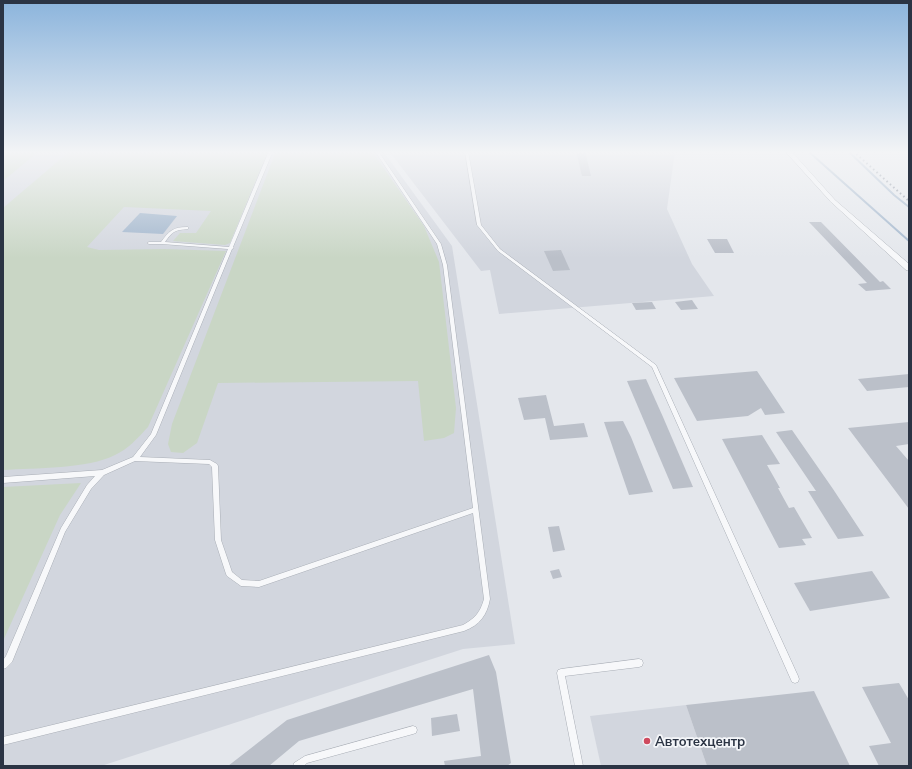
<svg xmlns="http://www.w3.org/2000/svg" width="912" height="769" font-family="Mulish,sans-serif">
  <rect width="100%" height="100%" fill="#e4e7ec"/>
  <g fill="#d2d6de">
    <polygon points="3,151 383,151 452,246 515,644 463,649 101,766 3,766"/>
    <polygon points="389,151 675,151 667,209 692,264 714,296 499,314 490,270 481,271"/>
    <polygon points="686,705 707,766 601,766 590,716"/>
  </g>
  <g fill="#c9d6c5">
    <polygon points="3,151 39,151 3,181"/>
    <path d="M70,151H268L230,243L225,245L173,241L180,233H196L211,211L124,207L87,247L99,250L164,249L226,251L148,427C138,438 128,449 115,455C88,469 35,468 3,470V208Z"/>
    <polygon points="276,151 372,151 424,226 439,262 456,408 454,433 444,438 424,441 418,381 218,383 197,443 183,453 171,452 168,444 172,424"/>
    <polygon points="81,483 60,515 3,641 3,487"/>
  </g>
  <polygon fill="#9fb4cb" points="140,213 177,216 163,234 122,232"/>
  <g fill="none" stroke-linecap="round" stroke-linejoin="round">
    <g stroke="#9fb4cb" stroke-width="2">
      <polyline points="808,151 909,241"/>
      <polyline points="848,151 894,195 909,207"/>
    </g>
  </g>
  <g fill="#bbc0c9">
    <polygon points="576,151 585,151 591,176 582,176"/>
    <polygon points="809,222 821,222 880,282 883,281 891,289 866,291 858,284 867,283"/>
    <polygon points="707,239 727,239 734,253 715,253"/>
    <polygon points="561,250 570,270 553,271 544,251"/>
    <polygon points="692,300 698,309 681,310 675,302"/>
    <polygon points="652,302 656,309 636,310 632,303"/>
    <polygon points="757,371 785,413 765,415 761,408 748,416 697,421 674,378"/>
    <polygon points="909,374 909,387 867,391 858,379"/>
    <polygon points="646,379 663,417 693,487 673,489 627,381"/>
    <polygon points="546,395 554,426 584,423 588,437 550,440 545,418 524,420 518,398"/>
    <polygon points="623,421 631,437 653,492 629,495 604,422"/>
    <polygon points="909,422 909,444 896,446 909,461 909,509 848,428"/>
    <polygon points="792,430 833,489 864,536 838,539 808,491 816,491 776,432"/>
    <polygon points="762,435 780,464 767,465 780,488 778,488 789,508 794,507 812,538 802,539 806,545 779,548 722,439"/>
    <polygon points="559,526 565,550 553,552 548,527"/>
    <polygon points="559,569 562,577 553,579 550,571"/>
    <polygon points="872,571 890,598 810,611 794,583"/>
    <polygon points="489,655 496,672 511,763 507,766 445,766 444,761 481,756 473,689 299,741 269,766 228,766 287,720"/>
    <polygon points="899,683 909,700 909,766 879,766 869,746 891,743 862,687"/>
    <polygon points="814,691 850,766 707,766 686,705"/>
    <polygon points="457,714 460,731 432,736 431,718"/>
  </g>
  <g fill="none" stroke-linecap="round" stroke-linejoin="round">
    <defs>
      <g id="service">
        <path d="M269,151H273L233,247L234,248L232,249L156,435L140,457L210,460L217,464L218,466L221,540L232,572L242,580L259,581L473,508L443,265L437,244L375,151H378L441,244L447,265L490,599C487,615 480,625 464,631L3,745V737L463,625C475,618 480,613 484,599L473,513L259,587L241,586L227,576L226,574L215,540L212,467L209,464L135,461L104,475L91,489L65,532L12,662L6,668L3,669V660L6,656L61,528L87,485L95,476L3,483V477L102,470L133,457L151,434L228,249L162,244H149L147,243L149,242H161C169,231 173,227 187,227H188V229C175,230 173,231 165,242L229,247Z"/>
        <polygon points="465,151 468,151 481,225 500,249 656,365 798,676 799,679 798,682 795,683 792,682 652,367 498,251 477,225"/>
        <polygon points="639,659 642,660 643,663 642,666 639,667 565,676 583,766 575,766 557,673 558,670 561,669"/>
        <polygon points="413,726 416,727 417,730 416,733 413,734 307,763 304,766 293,766 294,763 305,756"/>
      </g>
      <polygon id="minor" points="785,151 791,151 835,200 909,264 909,271 906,270 831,202"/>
    </defs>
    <use href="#service" stroke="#a9aeb6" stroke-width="1"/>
    <use href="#minor" stroke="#a9aeb6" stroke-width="1"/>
    <use href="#service" fill="#f7f8fa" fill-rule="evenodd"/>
    <use href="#minor" fill="#f7f8fa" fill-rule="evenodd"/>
    <polyline stroke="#7d8695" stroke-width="2" stroke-dasharray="1.5 3" stroke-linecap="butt" points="853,151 909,201"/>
  </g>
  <linearGradient id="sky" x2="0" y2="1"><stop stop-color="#8bb4dc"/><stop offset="0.59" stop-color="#f3f4f6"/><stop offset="1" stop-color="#f3f4f6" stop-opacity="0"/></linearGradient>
  <rect width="912" height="258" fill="url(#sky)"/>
  <circle fill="#cf4a5e" stroke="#f4f6f9" stroke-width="1.5" cx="647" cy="741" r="4"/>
  <g text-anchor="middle" stroke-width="3.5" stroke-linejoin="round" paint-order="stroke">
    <g font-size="13" font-weight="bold" fill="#2b3444" stroke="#f4f6f9" text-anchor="start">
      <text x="655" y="746">Автотехцентр</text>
    </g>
  </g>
  <rect width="912" height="769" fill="none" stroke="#2b3444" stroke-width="8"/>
</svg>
